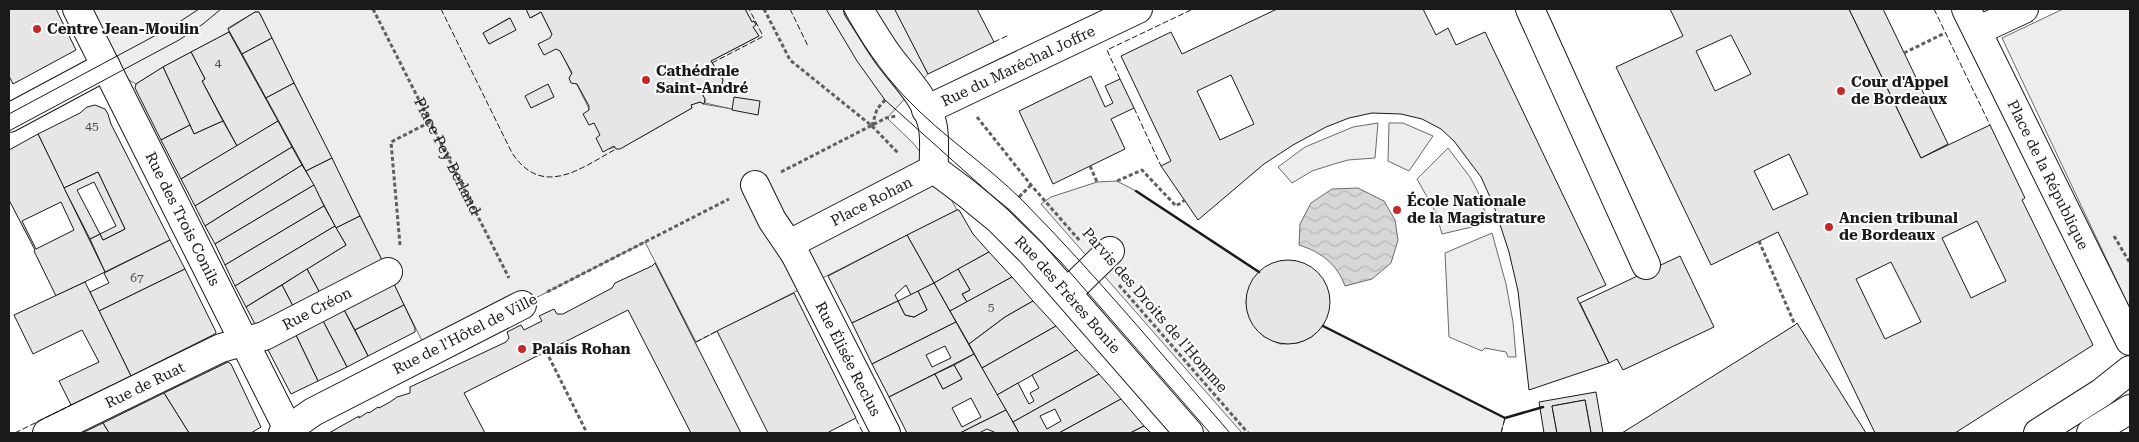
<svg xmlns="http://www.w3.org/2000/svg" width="2139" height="442" font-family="'Roboto Serif',serif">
  <defs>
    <pattern id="water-waves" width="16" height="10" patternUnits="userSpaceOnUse" patternTransform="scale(1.25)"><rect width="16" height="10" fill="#d7d7d7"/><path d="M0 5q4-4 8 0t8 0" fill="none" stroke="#b8b8b8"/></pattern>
  </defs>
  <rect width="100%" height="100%" fill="#fff"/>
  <g fill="#ededed" stroke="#6a6a6a" fill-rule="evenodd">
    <path d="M84,9H526L531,18L541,12L609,149L641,137L692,108L691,105L700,102L703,104L732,109L705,103V99L701,92L718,84H722L723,79L711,61L759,36L753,27L754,21L752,22L745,9H895L928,74L887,118L913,143L934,169L957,210L696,342L645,242L428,353L259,12H255L228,28L229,32L163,67L136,84L117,73ZM509,18L515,30L489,44L483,33Z"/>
    <polygon points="2063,9 2130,9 2130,309 2002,38"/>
    <polygon points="1378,123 1375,158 1348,160 1334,164 1312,171 1292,183 1278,167 1305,147 1353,127"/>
    <polygon points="1389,123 1403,123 1433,136 1409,171 1388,161"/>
    <polygon points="1448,148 1470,177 1478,192 1489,223 1442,234 1436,213 1417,179"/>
    <polygon points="1117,181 1136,191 1259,272 1249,288 1246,302 1251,321 1263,336 1280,344 1298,343 1312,337 1323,326 1505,418 1501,433 1242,433 1041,204 1051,197 1097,182"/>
    <polygon points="1492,233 1506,284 1513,322 1516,357 1508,357 1506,352 1485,348 1482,351 1449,337 1445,253"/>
  </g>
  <path fill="url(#water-waves)" stroke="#6a6a6a" d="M1358,188L1384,201L1395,220L1398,240L1391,263L1372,279L1345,286C1337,264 1321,252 1299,245L1300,224L1311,203L1332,189Z"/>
  <g fill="#e6e6e6" stroke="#1a1a1a" fill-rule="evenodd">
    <polygon points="9,9 56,9 76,50 13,84 9,76"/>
    <polygon points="526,9 745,9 752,22 754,21 756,25 753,27 759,36 711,61 723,80 722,84 719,85 718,84 701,92 705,99 704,104 700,102 691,105 692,108 620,149 616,149 614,146 603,152 596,138 600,135 594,123 589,125 583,114 589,110 589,106 577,84 571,83 569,78 572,73 560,51 556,49 544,55 538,44 550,38 552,34 541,12 530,18"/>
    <polygon points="897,9 977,9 994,42 928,74 895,10"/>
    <path d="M1277,9H1423L1436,35L1448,28L1456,45L1485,32L1606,285L1577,298L1609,363L1529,390L1518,291L1509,252L1494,206L1481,177L1454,141L1441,129L1422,119L1401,114L1372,113L1349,118L1326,127L1293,145L1264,164L1198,220L1161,166L1171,161L1121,56L1171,32L1182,54ZM1231,75L1254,124L1220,140L1197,91Z"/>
    <path d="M1670,9H1849L1921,158L1990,125L2025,198L2022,200L2093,345L1955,433H1875L1778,232L1711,265L1616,67L1683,36ZM1731,35L1751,74L1715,91L1696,51ZM1789,154L1808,194L1773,210L1754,171ZM1977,221L2006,281L1971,298L1942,238ZM1891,262L1921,322L1885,339L1856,279Z"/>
    <polygon points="1849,9 1883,9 1948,144 1921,158"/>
    <polygon points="255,12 259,12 272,38 242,54 228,29"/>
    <polygon points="510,18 516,30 489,44 483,33"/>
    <polygon points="229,32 278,121 237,146 202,81 205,79 191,52"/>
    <polygon points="272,38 294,83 266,98 242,54"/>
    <polygon points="191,52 205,79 202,81 223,121 194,134 163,67"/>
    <polygon points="163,67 190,125 161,140 135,88 136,84"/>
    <polygon points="1091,76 1105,107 1113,103 1105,86 1120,79 1134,108 1111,119 1125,149 1053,184 1019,111"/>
    <polygon points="294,83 332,158 306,171 266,98"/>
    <polygon points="548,84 554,97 531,108 525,96"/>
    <polygon points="734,97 760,101 758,115 732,110"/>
    <polygon points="95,105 105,109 108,114 111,124 170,240 105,272 90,239 100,234 103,240 125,229 98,172 64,188 38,134 80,113 87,107"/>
    <polygon points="223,121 237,146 181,179 161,140 190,125 194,134"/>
    <polygon points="278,121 292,147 195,206 181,179"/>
    <path d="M38,134L105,272L56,296L34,251L35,250L9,200V150ZM61,202L74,230L36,249L22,221Z"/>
    <polygon points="292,147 302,165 205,226 195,206"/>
    <polygon points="332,158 360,216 336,228 306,171"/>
    <polygon points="302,165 314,185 215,244 205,226"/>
    <path d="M98,172L125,229L103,240L100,234L90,239L64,188ZM94,182L116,226L100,234L77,190Z"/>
    <polygon points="314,185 324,206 225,265 215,244"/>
    <polygon points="324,206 335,226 235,286 225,265"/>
    <polygon points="957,210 959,210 973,234 989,252 934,283 907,235"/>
    <polygon points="360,216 383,262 322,297 307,269 346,245 336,228"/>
    <polygon points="335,226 346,245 246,307 235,286"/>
    <polygon points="907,235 934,283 911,295 906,285 895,295 898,301 852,323 828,276"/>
    <polygon points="170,240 185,269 99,311 90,292 109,283 104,273"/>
    <polygon points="989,252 1012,277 967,302 962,294 970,290 958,269"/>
    <polygon points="1680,256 1714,327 1623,370 1617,359 1609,363 1580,303"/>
    <circle cx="1288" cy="302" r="42"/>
    <polygon points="655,263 741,433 691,433 628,310 464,393 485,433 329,433 359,416 359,418 368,412 369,413 378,407 379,408 390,402 397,397 410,393 410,387 506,342 509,338 507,332 521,325 524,330 542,321 539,316 554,309 557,314 563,314 612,288 615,283 652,266"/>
    <polygon points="185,269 216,332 215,334 131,376 99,311"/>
    <polygon points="307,269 322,297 295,310 282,285"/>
    <polygon points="958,269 970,290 962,294 967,302 950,311 934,283"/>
    <polygon points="1012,277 1033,301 1005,317 969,344 950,311"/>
    <polygon points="85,282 131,376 71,405 59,381 99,362 82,330 33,354 14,315"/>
    <polygon points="393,282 404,305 355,330 342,306"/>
    <polygon points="934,283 956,322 872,364 852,323 898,301 905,315 914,317 927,310 918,291"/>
    <polygon points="282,285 295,310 257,328 246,307"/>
    <polygon points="918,291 927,310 914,317 905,315 898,301"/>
    <polygon points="794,293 856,418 827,433 768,433 717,331"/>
    <polygon points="1033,301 1056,326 982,368 969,344 1005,317"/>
    <polygon points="404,305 415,328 415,332 368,356 355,330"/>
    <polygon points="342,306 368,356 347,367 321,317"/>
    <polygon points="321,317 347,367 318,381 294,331"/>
    <path d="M956,322L974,354L889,397L872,364ZM945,346L951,358L932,367L926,355Z"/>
    <polygon points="1797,323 1866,433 1622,433 1795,325"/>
    <polygon points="1056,326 1077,350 997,395 982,368"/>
    <polygon points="294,331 318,381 291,394 266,346"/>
    <polygon points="1077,350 1099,374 1013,422 997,395 1018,383 1029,404 1034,401 1030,393 1039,388 1032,375"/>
    <path d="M974,354L1006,410L960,433H907L889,397L935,374L943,389L962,379L954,365ZM971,398L981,417L962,427L952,408Z"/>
    <polygon points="228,362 231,364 261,427 251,433 189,433 164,393"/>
    <polygon points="954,365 962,379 943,389 935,374"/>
    <path d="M1099,374L1121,399L1059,433H1019L1013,422ZM1055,409L1061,421L1047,429L1040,416Z"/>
    <polygon points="1596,392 1603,433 1591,433 1585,400 1552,406 1557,433 1544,433 1539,402"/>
    <polygon points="164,393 189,433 109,433 103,423"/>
    <polygon points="1121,399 1144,426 1130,433 1059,433"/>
    <polygon points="1585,400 1591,433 1557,433 1552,406"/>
    <polygon points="1006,410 1019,433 996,433 987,429 979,433 960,433"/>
    <polygon points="103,423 109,433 82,433"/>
    <polygon points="1144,426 1151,433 1130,433"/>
  </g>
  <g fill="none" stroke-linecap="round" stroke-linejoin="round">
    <defs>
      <g id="minor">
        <path id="s2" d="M77,9L290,433"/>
        <path d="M858,9C869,25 878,42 890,58C905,78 925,97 932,123C936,137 933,154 934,169"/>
        <polyline points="1530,9 1646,265"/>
        <path id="s3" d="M1966,9L2130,341"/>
        <polyline points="1977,31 2024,9"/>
        <path id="s4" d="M926,110L1138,9"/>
        <polyline points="9,118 106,66"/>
        <path id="s5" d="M934,169L966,193L999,220L1031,252L1189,433"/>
        <polyline points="755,185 772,220 795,254"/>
        <polyline points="1068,292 1110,251"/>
        <path id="s6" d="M47,433L221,348L264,336L388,272"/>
        <polyline points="283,433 313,412 522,305"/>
        <path id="s7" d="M886,433L795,254L794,247L799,239L934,169"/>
      </g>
      <g id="major">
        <polyline points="2038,433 2101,393 2130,370"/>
        <polyline points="2091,433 2130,409"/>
      </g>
    </defs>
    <use href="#minor" stroke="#1a1a1a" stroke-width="30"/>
    <use href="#major" stroke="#1a1a1a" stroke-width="30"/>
    <g stroke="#5f5f5f" stroke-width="3" stroke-dasharray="4 2.5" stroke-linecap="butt">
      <path id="s1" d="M373,9L509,278"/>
      <polyline points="764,9 790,60 872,126 899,154"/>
      <polyline points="1904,53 1945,33"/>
      <polyline points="977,117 1031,185 1080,241"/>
      <polyline points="872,126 877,109 885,100"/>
      <polyline points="1090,166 1097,182"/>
      <polyline points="781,172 886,118 896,116"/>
      <polyline points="1117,181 1142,170 1176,206 1185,200"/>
      <polyline points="1019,197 1031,185"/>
      <polyline points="2114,236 2130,263"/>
      <polyline points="1759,241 1795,325"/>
      <polyline points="400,245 391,142 430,122"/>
      <polyline points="1119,285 1248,433"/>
      <polyline points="547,292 729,199"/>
      <polyline points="546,351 587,433"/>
    </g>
    <use href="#minor" stroke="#fff" stroke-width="28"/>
    <use href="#major" stroke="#fff" stroke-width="28"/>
    <g stroke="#1a1a1a" stroke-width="1">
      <polyline points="826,9 857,61 885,100 1008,210 1061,262 1210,433"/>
      <path d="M843,9C860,41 881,72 906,98C942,136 986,164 1023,201C1096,275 1162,355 1230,433"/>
      <polyline points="9,114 173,26 199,9"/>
      <polyline points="9,131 179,40 203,24 221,9"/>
    </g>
    <g stroke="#1a1a1a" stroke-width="1" stroke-dasharray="6 2.5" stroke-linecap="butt">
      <path d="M441,9L512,153C543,199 581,168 616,149"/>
      <polyline points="790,9 808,46"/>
      <polyline points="1934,9 1990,125"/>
      <polyline points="994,42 1009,35"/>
      <polyline points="712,63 762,37 762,34 749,9"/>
      <polyline points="1120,79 1107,50 1193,9"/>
      <polyline points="1134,108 1161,166"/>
      <polyline points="696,342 717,331"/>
      <polyline points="856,419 863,433"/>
      <polyline points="15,433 71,405"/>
      <polyline points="1501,433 1505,418"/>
    </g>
    <g stroke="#1a1a1a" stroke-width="2.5">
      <polyline points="1136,191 1259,272"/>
      <polyline points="1323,326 1505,418 1543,407"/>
    </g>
  </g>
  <g fill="#c62828" stroke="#fff" stroke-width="2">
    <circle cx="37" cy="29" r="5"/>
    <circle cx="646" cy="80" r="5"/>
    <circle cx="1841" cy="91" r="5"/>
    <circle cx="1397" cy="210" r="5"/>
    <circle cx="1829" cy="227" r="5"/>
    <circle cx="522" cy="349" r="5"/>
  </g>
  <g text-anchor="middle" stroke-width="4" stroke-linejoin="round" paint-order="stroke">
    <g font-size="12" fill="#4d4d4d">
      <text x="218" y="67">4</text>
      <text x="92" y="130">45</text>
      <text x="137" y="282">67</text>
      <text x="991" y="311">5</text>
    </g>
    <g font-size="15" font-weight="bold" fill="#1a1a1a" stroke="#fff" text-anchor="start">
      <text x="47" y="34">Centre Jean-Moulin</text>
      <text x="656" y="76">Cathédrale<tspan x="656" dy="17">Saint-André</tspan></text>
      <text x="1851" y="87">Cour d'Appel<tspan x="1851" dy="17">de Bordeaux</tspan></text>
      <text x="1407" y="206">École Nationale<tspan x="1407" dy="17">de la Magistrature</tspan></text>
      <text x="1839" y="223">Ancien tribunal<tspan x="1839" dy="17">de Bordeaux</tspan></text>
      <text x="532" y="354">Palais Rohan</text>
    </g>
    <g font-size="15" fill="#1a1a1a" stroke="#fff">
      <text dy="5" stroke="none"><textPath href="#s4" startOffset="102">Rue du Maréchal Joffre</textPath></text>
      <text dy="5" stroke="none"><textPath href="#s1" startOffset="165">Place Pey Berland</textPath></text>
      <text dy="5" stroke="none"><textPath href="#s3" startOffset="185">Place de la République</textPath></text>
      <text dy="5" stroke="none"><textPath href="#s7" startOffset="299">Place Rohan</textPath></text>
      <text dy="5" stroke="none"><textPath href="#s2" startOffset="235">Rue des Trois Conils</textPath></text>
      <text dy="5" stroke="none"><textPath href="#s5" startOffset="184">Rue des Frères Bonie</textPath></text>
      <text dy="5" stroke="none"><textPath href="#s6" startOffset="298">Rue Créon</textPath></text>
      <text transform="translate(1155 310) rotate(49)" y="5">Parvis des Droits de l'Homme</text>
      <text transform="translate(465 334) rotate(-27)" y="5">Rue de l'Hôtel de Ville</text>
      <text transform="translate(848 359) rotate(63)" y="5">Rue Élisée Reclus</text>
      <text dy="5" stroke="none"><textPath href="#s6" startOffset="109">Rue de Ruat</textPath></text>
    </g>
  </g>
  <rect width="2139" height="442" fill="none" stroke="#1a1a1a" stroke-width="20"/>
</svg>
